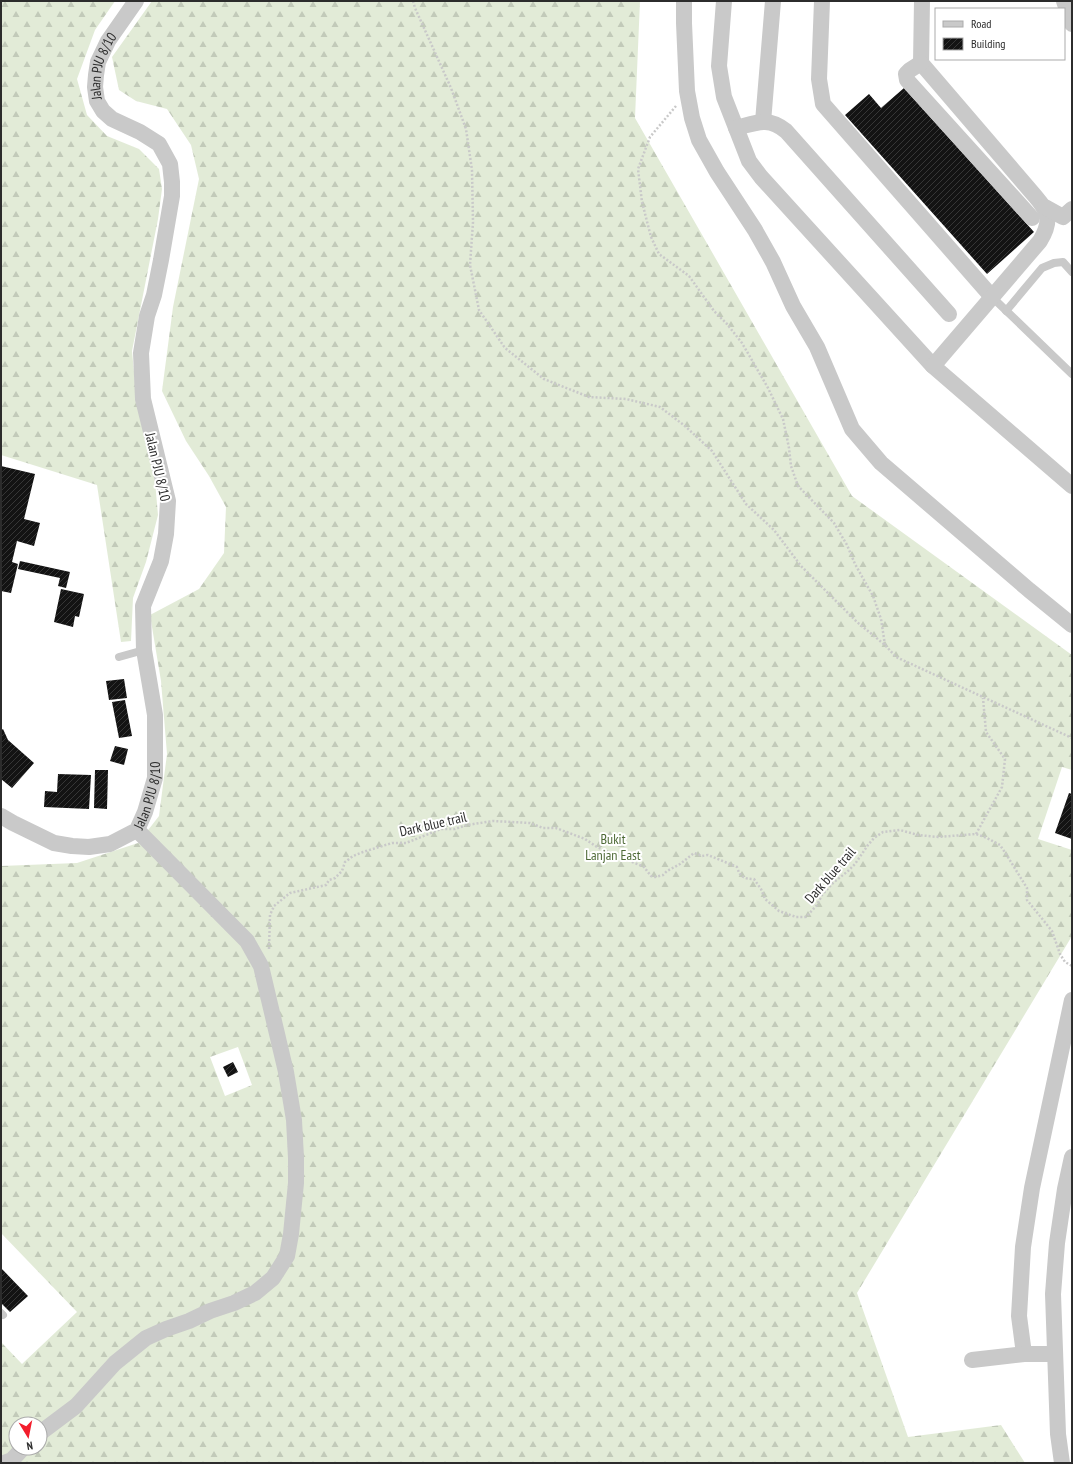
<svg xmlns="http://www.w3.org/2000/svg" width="1073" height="1464" font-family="'PT Sans Narrow',sans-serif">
  <defs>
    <pattern id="forest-firs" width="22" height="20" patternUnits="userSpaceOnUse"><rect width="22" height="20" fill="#e2ebd7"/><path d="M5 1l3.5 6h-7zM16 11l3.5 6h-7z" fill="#c2cab9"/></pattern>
    <pattern id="building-hatch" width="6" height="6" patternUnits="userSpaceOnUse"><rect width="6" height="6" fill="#131313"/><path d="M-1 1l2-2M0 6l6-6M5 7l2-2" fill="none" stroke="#363636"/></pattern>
  </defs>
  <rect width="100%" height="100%" fill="#fff"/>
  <g fill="url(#forest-firs)" fill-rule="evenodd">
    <polygon points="1,1 115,1 95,30 77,79 87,115 107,136 139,149 159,169 162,189 158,219 132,351 137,403 155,481 158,515 146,562 133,598 131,641 121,642 97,485 1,455"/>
    <path d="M152,1H640L635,118L852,496L1072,655V770L1062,767L1038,839L1072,850V936L857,1293L908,1437L1001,1425L1025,1463H1V1342L22,1364L77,1312L1,1233V866L77,863L138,843L159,816L167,754L161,681L150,615L199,589L224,553L226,507L209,476L186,441L162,391L173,307L199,179L191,145L167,109L136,101L119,90L112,57ZM238,1047L252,1085L225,1096L210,1057ZM16,1424H40V1448H16Z"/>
  </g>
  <g fill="url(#building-hatch)">
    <polygon points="904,88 1034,232 987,274 845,115 869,94 881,108"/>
    <polygon points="1,466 35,474 24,519 40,523 34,546 17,541 12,562 18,564 11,593 1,591"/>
    <polygon points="20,561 70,572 66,588 58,586 60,578 18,569"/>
    <polygon points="61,589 84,594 79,617 75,616 73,627 54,622"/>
    <polygon points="124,679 127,698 109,700 106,681"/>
    <polygon points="125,700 132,736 119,738 112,702"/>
    <polygon points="3,729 8,740 34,763 12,788 1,779 1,730"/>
    <polygon points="115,746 128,749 124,765 110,761"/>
    <polygon points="95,770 108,770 107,809 94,808"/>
    <polygon points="58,774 91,775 89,809 44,807 45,791 57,792"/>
    <polygon points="1069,793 1072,794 1072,839 1055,833"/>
    <polygon points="233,1062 238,1072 228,1077 223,1067"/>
    <polygon points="1,1268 28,1296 10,1312 1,1303"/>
  </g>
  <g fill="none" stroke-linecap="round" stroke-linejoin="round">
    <g stroke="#c9c9c9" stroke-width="2.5" stroke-dasharray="2 2" stroke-linecap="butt">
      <polyline points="413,1 415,8 451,88 466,129 472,170 473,222 470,265 479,310 505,348 544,379 589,397 626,399 660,407 685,426 712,451 746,504 774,530 801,566 857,622 885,645 896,657 1072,738"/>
      <polyline points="676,106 650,137 638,169 642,202 651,237 659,254 689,276 714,311 727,324 742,343 768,388 783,419 789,448 791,466 798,486 834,523 847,545 855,564 873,596 881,619 885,645"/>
      <polyline points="976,834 1002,787 1005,759 986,732 983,698"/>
      <path d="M269,949L270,915L274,906L290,893L326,885L329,880L335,878L342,871L345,862L353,856L363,852L392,843H406L441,829H455L467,825L493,821L530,823L543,828H556L585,839L597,847L644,867L651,876L655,877L663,875L667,871L680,864L694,853L702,856L708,855L737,867C740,877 744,879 754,879L761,889L765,899L779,911L796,917H806L817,905L822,895L833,883L848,871L855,864L868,845L874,838L883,832L900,830L918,835L938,837L976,834L987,838L1000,845L1006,854L1027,888V900L1052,931L1060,954L1065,962L1072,966"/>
    </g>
    <g stroke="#c9c9c9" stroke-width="8">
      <polyline points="992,297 1072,374"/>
      <polyline points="1006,311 1042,268 1054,263 1063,262 1072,272"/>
      <polyline points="119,657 144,650"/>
      <polyline points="1,1313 3,1315"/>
    </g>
    <g stroke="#c9c9c9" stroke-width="16">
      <polyline points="684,1 684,23 687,91 692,118 699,140 717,172 755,230 773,262 793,306 817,347 852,429 881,463 1029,590 1072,625"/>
      <polyline points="724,1 719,66 724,97 749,161 761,177 933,366 1072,486"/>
      <polyline points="822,1 819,79 823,104 992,297"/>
      <path d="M922,1L921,63L1035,196C1049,212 1052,221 1040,241L933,366"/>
      <polyline points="1064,1 1072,24"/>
      <polyline points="921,63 910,70 906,74 907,80 1032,218"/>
      <polyline points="763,122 773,1"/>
      <path d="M736,128C756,123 768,116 786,131L949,314"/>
      <polyline points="1045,207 1063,217 1072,209"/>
      <path id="s1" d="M1,816L13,823L54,843L72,846L89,847L110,844L137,830L145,812L155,778V715L144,650L143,606L161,561L166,534L168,501L143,399L141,353L147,316L154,295L161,260L172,196V182L170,164L159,144L140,132L112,119L103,111L97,101L95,87L96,75L98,62L108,41L136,1"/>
      <polyline points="1024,1354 1019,1316 1023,1247 1032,1188 1072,1000"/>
      <polyline points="972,1360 1024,1354 1055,1354"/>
      <polyline points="40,1433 76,1406 115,1363 146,1338 166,1329 189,1321 210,1311 234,1303 255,1293 273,1278 287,1256 291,1234 296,1183 296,1158 294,1120 286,1072 261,966 247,941 137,830"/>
      <polyline points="4,1463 12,1460 23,1448"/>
      <polyline points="1062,1463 1058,1434 1053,1294 1057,1243 1065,1189 1072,1157"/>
    </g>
  </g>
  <g text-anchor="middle" stroke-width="4" stroke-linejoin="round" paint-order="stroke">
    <g font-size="14" fill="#2c2c2c" stroke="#fff">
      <text dy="5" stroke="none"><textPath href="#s1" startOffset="963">Jalan PJU 8/10</textPath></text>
      <text transform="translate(158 467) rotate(77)" y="5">Jalan PJU 8/10</text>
      <text dy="5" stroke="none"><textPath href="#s1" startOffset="183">Jalan PJU 8/10</textPath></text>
      <text transform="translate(433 824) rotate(-13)" y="5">Dark blue trail</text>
      <text transform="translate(830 875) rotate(-49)" y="5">Dark blue trail</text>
    </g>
    <g font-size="14" fill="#4e6a36" stroke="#fff">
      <text x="613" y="844">Bukit<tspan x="613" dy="16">Lanjan East</tspan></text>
    </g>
  </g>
  <rect width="1073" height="1464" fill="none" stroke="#2c2c2c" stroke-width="4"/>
  <rect x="935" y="8" width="130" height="52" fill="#ffffff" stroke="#ababab"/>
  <rect x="943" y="21" width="20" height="6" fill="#c9c9c9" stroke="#ababab"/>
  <text x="971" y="28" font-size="12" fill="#2c2c2c">Road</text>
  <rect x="943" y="38" width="20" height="12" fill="url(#building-hatch)" stroke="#ababab"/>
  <text x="971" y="48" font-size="12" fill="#2c2c2c">Building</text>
  <g transform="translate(28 1436) rotate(170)"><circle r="19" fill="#ffffff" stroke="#ababab"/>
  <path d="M0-3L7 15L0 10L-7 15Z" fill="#f31d2c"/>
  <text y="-6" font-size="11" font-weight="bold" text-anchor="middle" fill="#2c2c2c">N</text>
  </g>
</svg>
